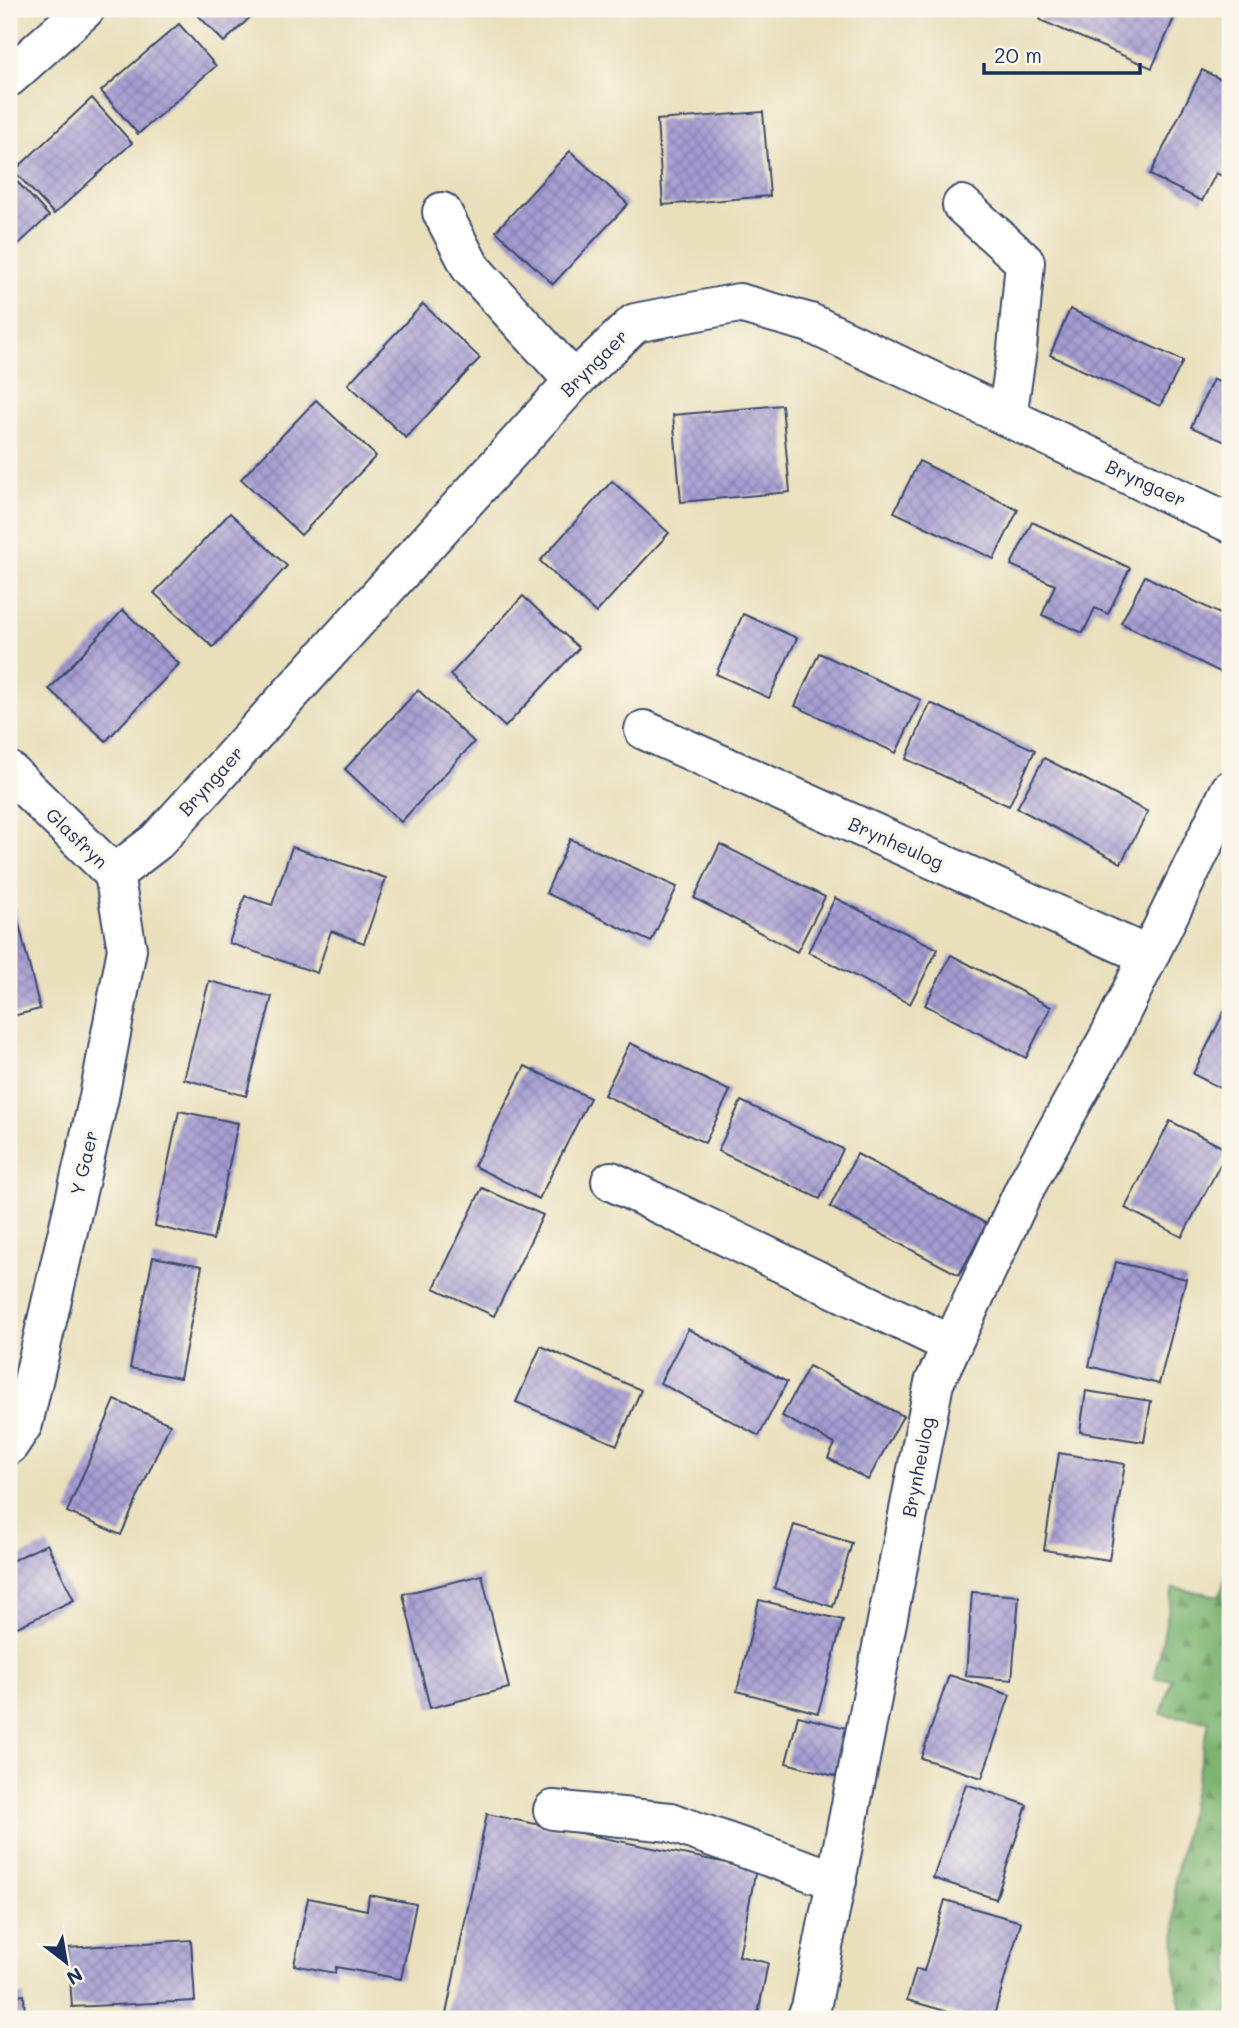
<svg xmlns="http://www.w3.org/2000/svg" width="1239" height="2028" font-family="Mali,sans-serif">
  <defs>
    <pattern id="forest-firs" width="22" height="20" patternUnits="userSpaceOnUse" patternTransform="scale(1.75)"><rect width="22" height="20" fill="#7db471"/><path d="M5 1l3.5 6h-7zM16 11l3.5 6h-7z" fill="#669360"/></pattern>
    <pattern id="building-cross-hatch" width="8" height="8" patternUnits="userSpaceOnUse" patternTransform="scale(1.75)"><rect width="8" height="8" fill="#a59cd2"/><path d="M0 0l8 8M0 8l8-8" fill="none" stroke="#8680ae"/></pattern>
  </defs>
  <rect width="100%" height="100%" fill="#fbf7ec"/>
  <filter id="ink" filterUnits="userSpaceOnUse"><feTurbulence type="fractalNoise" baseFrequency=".0143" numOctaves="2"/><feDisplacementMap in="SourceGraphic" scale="14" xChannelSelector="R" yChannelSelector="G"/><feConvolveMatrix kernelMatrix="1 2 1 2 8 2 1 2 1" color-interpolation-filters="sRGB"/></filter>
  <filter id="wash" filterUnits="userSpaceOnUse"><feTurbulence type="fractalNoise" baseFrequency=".00686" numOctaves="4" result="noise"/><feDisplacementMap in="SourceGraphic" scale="28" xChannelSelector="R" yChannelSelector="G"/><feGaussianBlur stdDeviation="1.57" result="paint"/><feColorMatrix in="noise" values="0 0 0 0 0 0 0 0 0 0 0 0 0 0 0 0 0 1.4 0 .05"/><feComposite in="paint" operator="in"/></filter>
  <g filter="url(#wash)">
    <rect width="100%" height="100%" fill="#e9dfbb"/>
    <polygon fill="url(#forest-firs)" stroke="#4c7268" stroke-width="2" points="1230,1561 1230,2019 1184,2019 1176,1981 1175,1878 1209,1721 1161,1714 1172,1679 1155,1678 1173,1588 1220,1596"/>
    <g id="blocks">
      <g fill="url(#building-cross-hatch)">
        <polygon points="192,9 259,9 224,42"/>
        <polygon points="1045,9 1178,9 1152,68 1040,20"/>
        <polygon points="179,24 216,66 138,134 101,91"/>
        <polygon points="1202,70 1230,84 1225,95 1230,97 1230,180 1216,173 1202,201 1150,175"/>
        <polygon points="92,98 132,143 54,214 14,171"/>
        <polygon points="763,112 770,196 663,205 657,120"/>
        <polygon points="570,151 628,204 553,284 496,231"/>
        <polygon points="11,175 49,216 9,253 9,176"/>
        <polygon points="423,304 480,358 406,438 348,384"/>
        <polygon points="1070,309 1183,361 1160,406 1050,355"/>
        <polygon points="1213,379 1230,387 1230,444 1191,427"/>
        <polygon points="316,400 376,456 301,535 241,479"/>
        <polygon points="782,405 790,492 681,502 673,415"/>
        <polygon points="919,461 1018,510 994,559 894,512"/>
        <polygon points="612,481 669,533 596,613 540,561"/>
        <polygon points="230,513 287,566 213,647 154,593"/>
        <polygon points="1032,522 1130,568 1108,614 1095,608 1083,633 1042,615 1055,585 1011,565"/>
        <polygon points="1145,576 1230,619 1230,651 1220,672 1121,623"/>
        <polygon points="523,596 579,648 505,727 450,675"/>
        <polygon points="123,610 179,664 106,741 49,689"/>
        <polygon points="743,614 797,638 769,698 716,674"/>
        <polygon points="819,653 921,700 896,753 795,706"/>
        <polygon points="418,690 474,742 401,822 345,769"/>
        <polygon points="930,703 1035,750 1009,806 906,759"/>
        <polygon points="1044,758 1148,812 1121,863 1017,808"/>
        <polygon points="570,839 677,887 651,942 546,893"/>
        <polygon points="720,844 825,897 797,952 694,898"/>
        <polygon points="292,847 386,878 364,943 331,931 317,973 229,943 245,896 272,905"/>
        <polygon points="835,898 938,949 910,1004 808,952"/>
        <polygon points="15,908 40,1009 9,1017 9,910"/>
        <polygon points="951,955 1051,1007 1026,1058 925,1005"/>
        <polygon points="209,981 272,997 246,1096 184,1079"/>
        <polygon points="1230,1000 1230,1093 1193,1074"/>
        <polygon points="630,1043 730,1091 705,1143 604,1095"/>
        <polygon points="525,1066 590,1098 539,1199 474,1166"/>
        <polygon points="741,1101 843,1149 820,1199 718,1151"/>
        <polygon points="179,1111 238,1123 213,1240 155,1226"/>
        <polygon points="1170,1121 1228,1150 1182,1237 1125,1208"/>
        <polygon points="9,1124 15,1126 10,1147 9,1147"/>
        <polygon points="857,1154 987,1224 959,1275 830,1207"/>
        <polygon points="482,1188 543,1215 494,1316 434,1288"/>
        <polygon points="153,1257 202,1266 180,1378 130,1368"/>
        <polygon points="1116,1262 1186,1279 1159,1384 1089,1366"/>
        <polygon points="688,1329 787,1382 759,1436 660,1383"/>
        <polygon points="541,1346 641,1390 617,1445 516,1402"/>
        <polygon points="809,1366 903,1416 868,1480 828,1458 835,1444 782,1416"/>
        <polygon points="1086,1391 1151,1401 1144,1442 1080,1432"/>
        <polygon points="115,1400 170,1424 121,1535 67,1512"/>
        <polygon points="1059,1453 1125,1464 1109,1560 1044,1550"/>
        <polygon points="794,1525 852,1543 833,1607 774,1588"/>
        <polygon points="47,1544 74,1600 9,1631 9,1562"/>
        <polygon points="482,1575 509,1688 430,1708 403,1594"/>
        <polygon points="972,1592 1019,1596 1012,1680 966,1676"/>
        <polygon points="759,1600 843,1620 818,1713 737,1691"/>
        <polygon points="949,1675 1010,1695 982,1778 921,1758"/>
        <polygon points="798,1716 854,1730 842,1778 786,1763"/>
        <polygon points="966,1784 1027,1805 996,1899 933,1878"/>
        <polygon points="487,1814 756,1869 739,1956 768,1963 757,2019 445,2019"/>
        <polygon points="369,1895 416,1904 401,1979 336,1967 335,1973 294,1965 308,1898 367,1910"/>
        <polygon points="945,1900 1021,1922 993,2019 973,2019 907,2000 916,1969 924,1971"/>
        <polygon points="191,1940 195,2001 72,2007 68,1948"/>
        <polygon points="24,1995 25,2019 9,2019 9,1996"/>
      </g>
    </g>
  </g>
  <g filter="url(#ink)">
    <use href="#blocks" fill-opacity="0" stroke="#3a496c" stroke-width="2"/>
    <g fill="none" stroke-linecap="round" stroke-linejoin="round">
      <defs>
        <g id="minor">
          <polyline points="9,77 85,9"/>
          <polyline points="962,205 1025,262 1017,349 1007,417"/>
          <polyline points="442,212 471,268 574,381"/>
          <polyline points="644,730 1149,956"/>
          <polyline points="9,771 114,874"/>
          <polyline points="114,874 157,841 574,381 635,323 739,303 810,323 1230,523"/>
          <polyline points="611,1181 952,1345"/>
          <polyline points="9,1445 23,1424 99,1097 127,949 114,874"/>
          <polyline points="553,1810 670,1822 837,1881"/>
          <polyline points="806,2019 811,2008 934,1383 1026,1186 1110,1035 1230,790"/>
        </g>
      </defs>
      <use href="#minor" stroke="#3a496c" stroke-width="42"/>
      <use href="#minor" stroke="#fff" stroke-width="38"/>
    </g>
  </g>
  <g text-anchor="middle" stroke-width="7" stroke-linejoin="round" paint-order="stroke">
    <g font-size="19" fill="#1b2f5e" stroke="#fbf7ec">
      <text transform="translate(594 363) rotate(-45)" y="7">Bryngaer</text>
      <text transform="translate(1146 483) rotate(25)" y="7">Bryngaer</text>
      <text transform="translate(211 781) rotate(-48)" y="7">Bryngaer</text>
      <text transform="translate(77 838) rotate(44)" y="7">Glasfryn</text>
      <text transform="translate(896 843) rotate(24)" y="7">Brynheulog</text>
      <text transform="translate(84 1163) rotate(-77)" y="7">Y Gaer</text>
      <text transform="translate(918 1467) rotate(-79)" y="7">Brynheulog</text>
    </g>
  </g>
  <rect width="1239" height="2028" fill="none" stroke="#fbf7ec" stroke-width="35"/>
  <g transform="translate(66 1962) rotate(149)" stroke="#fbf7ec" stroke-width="5" paint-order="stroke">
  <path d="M0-5L12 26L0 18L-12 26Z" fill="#1b2f5e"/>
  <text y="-10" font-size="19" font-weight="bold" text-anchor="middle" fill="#1b2f5e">N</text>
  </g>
  <path d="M984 63v10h156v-10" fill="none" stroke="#1b2f5e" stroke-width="3.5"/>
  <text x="994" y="63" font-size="21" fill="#1b2f5e" stroke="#fbf7ec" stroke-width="5" paint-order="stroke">20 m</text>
</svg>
